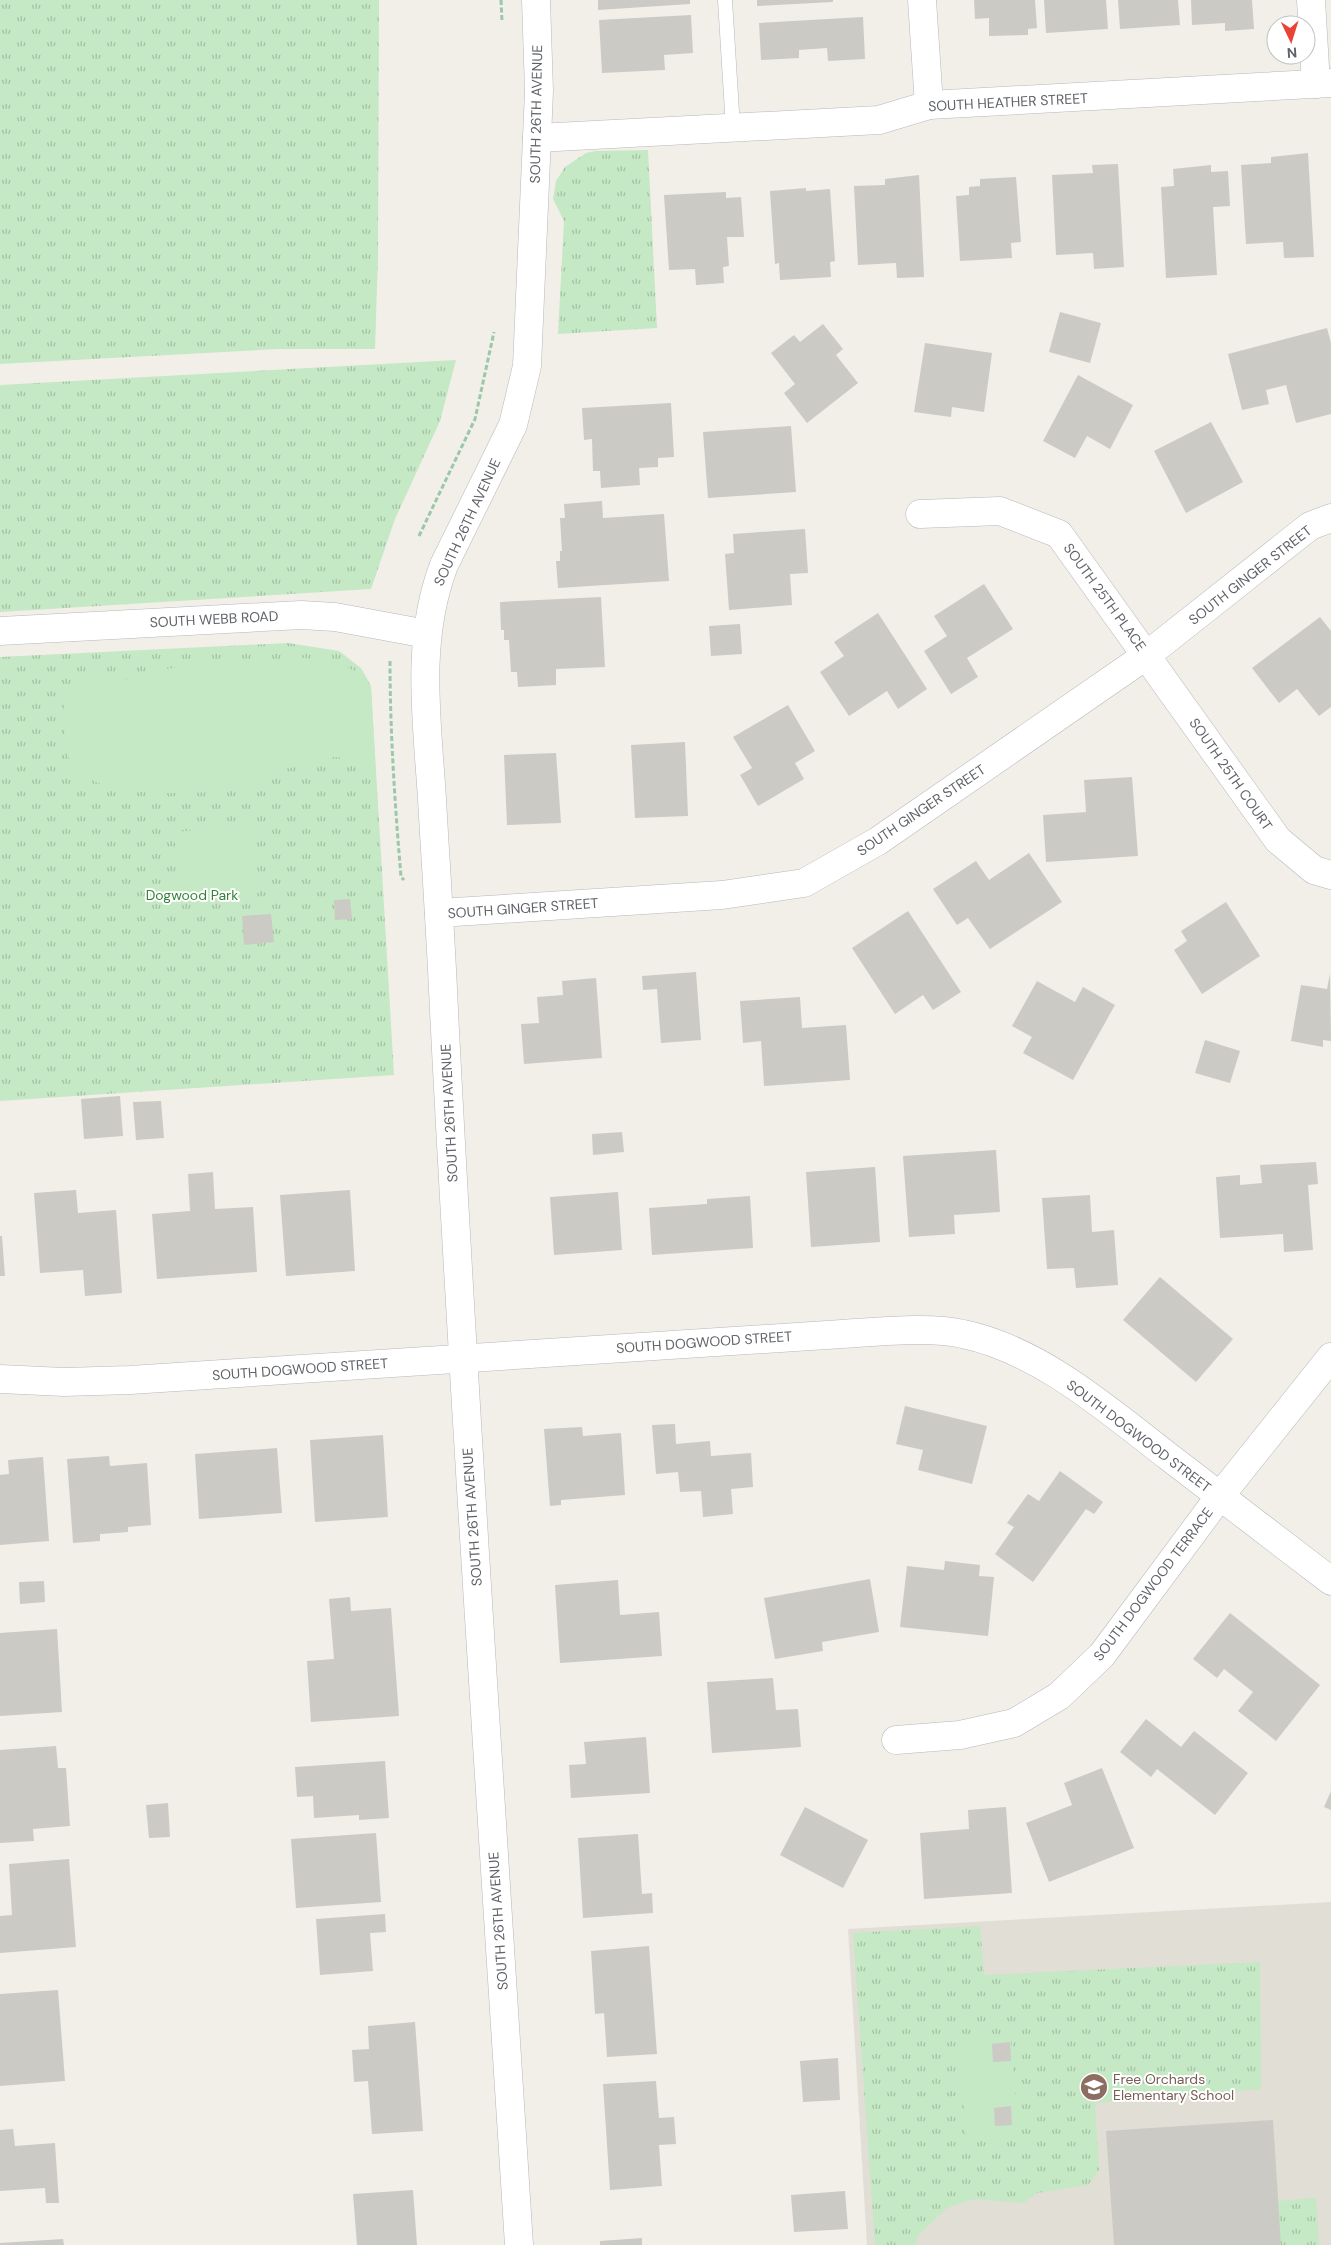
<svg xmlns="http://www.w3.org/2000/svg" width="1331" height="2245" font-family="'DM Sans',sans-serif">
  <defs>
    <pattern id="grass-tufts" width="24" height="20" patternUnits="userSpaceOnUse" patternTransform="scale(1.25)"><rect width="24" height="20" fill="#c5e8c5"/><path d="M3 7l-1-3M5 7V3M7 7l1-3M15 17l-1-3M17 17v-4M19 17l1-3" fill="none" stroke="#a3c0a4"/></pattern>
  </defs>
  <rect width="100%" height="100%" fill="#f1efe8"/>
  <polygon fill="#e1ded6" points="1331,1902 1331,2245 867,2245 848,1929"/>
  <g fill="url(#grass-tufts)">
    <polygon points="0,0 379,0 378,256 375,349 277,349 0,364"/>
    <polygon points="648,150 657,328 558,334 564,221 553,199 556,181 565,167 586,153 595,151"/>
    <polygon points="456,360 440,421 395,519 371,589 0,612 0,385"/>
    <polygon points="288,643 339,651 361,668 371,686 394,1075 0,1101 0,657"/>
    <polygon points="980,1926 984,1975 1260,1962 1261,2089 1095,2103 1099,2170 1088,2185 1037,2193 1023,2203 974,2199 947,2208 918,2235 915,2245 875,2245 853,1933"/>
    <polygon points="1316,2198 1319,2245 1281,2245 1278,2201"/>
  </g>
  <g fill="#c5e8c5">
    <path d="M295,657L331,661L365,675L371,690L375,760L333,757L262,775L253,790C207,791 107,804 74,767C68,761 66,743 65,734C63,712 61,707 71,686L98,678L142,680L155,671L190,665L241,664Z"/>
    <polygon points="254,826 259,893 180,899 174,832"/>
    <polygon points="1011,2037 1018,2138 966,2142 959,2041"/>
  </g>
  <g fill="#cccac5">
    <polygon points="598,0 690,0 690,4 598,10"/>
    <polygon points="757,0 833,0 833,2 757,6"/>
    <polygon points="974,0 1035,0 1037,28 1028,29 1028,35 989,36 989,18 975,19"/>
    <polygon points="1044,0 1106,0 1108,29 1046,33"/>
    <polygon points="1118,0 1178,0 1180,25 1120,29"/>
    <polygon points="1191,0 1252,0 1254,29 1225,31 1225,23 1192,25"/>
    <polygon points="691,15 693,53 664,55 665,70 602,73 599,20"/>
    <polygon points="863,17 865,59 828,61 827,48 799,50 799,58 761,60 759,23"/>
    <polygon points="1308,153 1314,257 1284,258 1283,242 1246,244 1241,165 1271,163 1271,157"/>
    <polygon points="1118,164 1124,267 1094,269 1093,253 1056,255 1052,175 1093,173 1092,165"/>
    <polygon points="1211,165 1211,172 1228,171 1230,206 1213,207 1217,275 1166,278 1161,187 1174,186 1173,169"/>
    <polygon points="919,175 924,277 897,278 896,263 858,265 854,186 885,185 885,179"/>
    <polygon points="1016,177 1021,242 1011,243 1012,258 960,261 956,196 969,195 969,187 980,186 980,179"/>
    <polygon points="806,188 806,191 830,189 835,261 830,262 831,277 780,280 779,263 775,264 770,191"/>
    <polygon points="726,192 726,198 741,197 744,237 727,237 729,266 723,267 724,283 696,285 695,269 669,270 664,195"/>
    <polygon points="1060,312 1101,323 1090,363 1049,352"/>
    <polygon points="823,324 843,349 836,355 858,383 807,423 784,393 795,384 771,353 794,335 800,342"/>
    <polygon points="1327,328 1331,343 1331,414 1296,423 1286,385 1266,390 1269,404 1242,410 1228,354"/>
    <polygon points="925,343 992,353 984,412 952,407 951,417 914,412"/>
    <polygon points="1078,375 1133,405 1110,449 1087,436 1075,458 1043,441"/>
    <polygon points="671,403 674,457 658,458 658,467 639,468 640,485 601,488 600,471 593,471 592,439 584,440 582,408"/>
    <polygon points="1211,422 1243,482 1186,513 1154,451"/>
    <polygon points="791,426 796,492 708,498 703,432"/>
    <polygon points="602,501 603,518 664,514 669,581 558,588 556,561 560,561 560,551 562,551 560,518 565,518 564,504"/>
    <polygon points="805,529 808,573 790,574 792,605 729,610 725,554 734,553 733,534"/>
    <polygon points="984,584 1013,629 967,658 978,677 951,694 924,651 947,636 934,616"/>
    <polygon points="601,597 605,667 556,669 556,685 518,687 517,672 511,672 509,640 504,640 504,630 501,630 500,602"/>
    <polygon points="878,613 927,689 898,709 887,691 849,716 820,672 844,656 834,642"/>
    <polygon points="1320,617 1331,631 1331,707 1319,716 1297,689 1279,703 1252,668"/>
    <polygon points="740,624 742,654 711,656 709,626"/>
    <polygon points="788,705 815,751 795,763 804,779 758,806 740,775 752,768 733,737"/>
    <polygon points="685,742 688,816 635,818 631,745"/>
    <polygon points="556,753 561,823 507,825 504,755"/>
    <polygon points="1132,777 1138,856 1046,862 1043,815 1086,812 1084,780"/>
    <polygon points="1029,853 1062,902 990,949 968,918 957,925 933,889 976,861 989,880"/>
    <polygon points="350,899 352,919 335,920 334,900"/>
    <polygon points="1226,902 1260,956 1202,994 1174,950 1187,941 1181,931"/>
    <polygon points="908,911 961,992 933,1010 923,995 895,1014 852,948"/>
    <polygon points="271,914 274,942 244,945 242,916"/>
    <polygon points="696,972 701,1040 661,1043 657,989 643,990 642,976"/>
    <polygon points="1330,974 1331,1041 1323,1040 1323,1047 1291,1041 1301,985 1327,989"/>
    <polygon points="596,978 602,1058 524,1064 521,1024 539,1023 537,997 563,995 562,981"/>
    <polygon points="1037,981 1075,1002 1083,987 1115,1005 1073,1080 1023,1053 1032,1037 1012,1026"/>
    <polygon points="800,997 802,1028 846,1025 850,1080 764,1086 761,1041 743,1043 740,1001"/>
    <polygon points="1205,1040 1240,1051 1230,1083 1195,1073"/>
    <polygon points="120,1096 123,1136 84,1139 81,1099"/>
    <polygon points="161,1101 164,1138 136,1140 133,1102"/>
    <polygon points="622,1132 624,1152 593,1155 592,1134"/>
    <polygon points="996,1150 1000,1212 954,1215 955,1234 909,1237 903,1156"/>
    <polygon points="1316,1162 1318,1184 1308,1185 1313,1250 1284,1252 1283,1234 1220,1238 1216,1177 1240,1175 1240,1185 1262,1183 1260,1165"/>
    <polygon points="875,1167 880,1242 811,1247 806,1172"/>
    <polygon points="213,1172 215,1209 253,1207 257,1272 157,1279 152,1214 190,1211 188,1174"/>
    <polygon points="76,1190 78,1213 116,1210 122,1293 85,1296 83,1270 40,1273 34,1193"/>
    <polygon points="350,1190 355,1271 286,1276 280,1195"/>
    <polygon points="618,1192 622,1250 554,1255 550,1197"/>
    <polygon points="1090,1195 1092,1232 1114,1230 1118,1285 1076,1288 1074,1268 1047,1269 1042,1198"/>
    <polygon points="750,1196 753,1248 652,1255 649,1208 707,1204 707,1199"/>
    <polygon points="0,1236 2,1236 5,1276 0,1276"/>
    <polygon points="1160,1277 1233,1339 1196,1382 1123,1320"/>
    <polygon points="905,1406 987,1426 972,1484 918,1470 923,1450 896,1444"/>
    <polygon points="675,1424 676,1444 710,1441 711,1456 751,1453 753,1487 731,1489 733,1514 703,1517 701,1491 680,1492 678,1472 656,1474 652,1425"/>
    <polygon points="582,1427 583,1436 621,1433 625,1495 561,1500 561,1505 550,1506 544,1429"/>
    <polygon points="383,1435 388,1517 315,1522 310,1440"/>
    <polygon points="277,1448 282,1513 199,1519 195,1454"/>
    <polygon points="109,1456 110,1466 147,1463 151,1525 128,1527 128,1532 100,1534 100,1541 73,1543 67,1459"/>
    <polygon points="43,1457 49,1541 0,1545 0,1475 9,1474 8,1460"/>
    <polygon points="1060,1471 1103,1502 1094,1514 1086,1509 1033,1582 995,1554 1014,1527 1007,1523 1028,1494 1039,1501"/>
    <polygon points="945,1561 980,1565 979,1576 994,1577 988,1636 900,1627 907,1566 944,1570"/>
    <polygon points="870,1579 879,1632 822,1642 823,1651 775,1659 764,1598"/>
    <polygon points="618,1580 620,1615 659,1612 662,1656 560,1663 555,1585"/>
    <polygon points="44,1581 45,1602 20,1604 19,1582"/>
    <polygon points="350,1597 351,1611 391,1608 399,1716 311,1722 307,1661 334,1659 329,1599"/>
    <polygon points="1230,1613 1320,1685 1276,1741 1238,1711 1253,1692 1224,1669 1217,1678 1193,1659"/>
    <polygon points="57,1629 62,1712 0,1716 0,1633"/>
    <polygon points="773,1678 776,1710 798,1709 801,1747 712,1753 707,1682"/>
    <polygon points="1146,1719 1181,1747 1194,1731 1248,1773 1215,1815 1157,1769 1151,1777 1120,1752"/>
    <polygon points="646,1737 650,1793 571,1798 569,1765 586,1764 584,1742"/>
    <polygon points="56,1746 58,1768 66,1768 70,1826 33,1829 34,1841 0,1843 0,1750"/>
    <polygon points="385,1761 389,1818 359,1820 359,1815 314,1818 313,1796 297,1797 295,1767"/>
    <polygon points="1102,1768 1134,1848 1049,1882 1026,1823 1072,1805 1064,1783"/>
    <polygon points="1331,1791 1331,1810 1324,1807"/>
    <polygon points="168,1803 170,1837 149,1838 146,1805"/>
    <polygon points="805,1807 868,1840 843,1888 780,1855"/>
    <polygon points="1006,1807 1012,1893 924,1899 920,1833 969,1829 968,1810"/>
    <polygon points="376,1833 381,1902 296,1908 291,1839"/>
    <polygon points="638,1834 642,1894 652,1893 653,1913 583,1918 578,1838"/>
    <polygon points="69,1859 76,1947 0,1953 0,1916 12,1915 9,1864"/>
    <polygon points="385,1914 386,1932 370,1933 373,1971 320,1975 316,1919"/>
    <polygon points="649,1946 657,2054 607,2057 604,2013 595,2014 591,1951"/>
    <polygon points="58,1990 65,2081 0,2086 0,1994"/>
    <polygon points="415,2022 423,2131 372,2134 368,2081 354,2082 352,2050 369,2049 368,2026"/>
    <polygon points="1010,2042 1011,2061 993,2062 992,2044"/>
    <polygon points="838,2058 840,2100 803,2102 800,2061"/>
    <polygon points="656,2081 659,2118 674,2117 676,2144 659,2145 662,2186 610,2190 603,2084"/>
    <polygon points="1011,2106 1012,2125 995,2126 994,2108"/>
    <polygon points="1273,2120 1281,2245 1114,2245 1106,2131"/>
    <polygon points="13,2129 15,2146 55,2143 59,2203 46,2203 45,2188 0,2191 0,2130"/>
    <polygon points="413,2190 417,2245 357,2245 353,2194"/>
    <polygon points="845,2191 848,2229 794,2232 791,2195"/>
    <polygon points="642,2238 642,2245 600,2245 600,2241"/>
    <polygon points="63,2239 64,2245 0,2245 0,2243"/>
  </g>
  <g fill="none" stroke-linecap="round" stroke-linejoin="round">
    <defs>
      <polyline id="service" points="725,0 733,128"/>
      <g id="minor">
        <polyline points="922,0 929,105"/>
        <polyline points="1311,0 1316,84"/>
        <polyline points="537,138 879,120 929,105 1331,83"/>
        <polyline points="920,514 1000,511 1059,534 1278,840 1314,870 1331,875"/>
        <polyline points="0,631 301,615 335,617 427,634"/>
        <polyline points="439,913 722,895 804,883 878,841 1147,655 1310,526 1331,518"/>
        <path d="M0,1379L64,1382L130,1380L842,1334C878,1332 929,1326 963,1334C1040,1350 1108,1410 1169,1457C1223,1498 1277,1540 1331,1581"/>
        <polyline points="896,1740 960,1735 1014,1723 1059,1696 1102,1655 1220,1496 1331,1357"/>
        <path d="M519,2245C493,1834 465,1422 444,1011C441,940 436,870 432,799C427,720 415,641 444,565L513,425L527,366L539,91L536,0"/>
      </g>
    </defs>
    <use href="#service" stroke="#b5b8bc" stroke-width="15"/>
    <use href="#minor" stroke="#b5b8bc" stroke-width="29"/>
    <g stroke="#9cc7a9" stroke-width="3" stroke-dasharray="5 2.5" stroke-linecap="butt">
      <polyline points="501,0 502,21"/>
      <polyline points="419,536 475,419 494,332"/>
      <path d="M390,661C390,733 395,805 401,877L404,880"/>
    </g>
    <use href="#service" stroke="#fff" stroke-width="14"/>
    <use href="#minor" stroke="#fff" stroke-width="28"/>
  </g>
  <defs>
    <symbol id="school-disc" viewBox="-11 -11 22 22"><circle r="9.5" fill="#8d6e63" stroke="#fff"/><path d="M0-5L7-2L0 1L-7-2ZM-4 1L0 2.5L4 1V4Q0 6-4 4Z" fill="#fff"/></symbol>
  </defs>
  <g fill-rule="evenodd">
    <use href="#school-disc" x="1078" y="2071" width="32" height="32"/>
  </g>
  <g text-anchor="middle" stroke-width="4" stroke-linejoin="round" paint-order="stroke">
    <g font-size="14" fill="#5f6368" stroke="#fff">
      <text transform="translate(1008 102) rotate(-3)" y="5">SOUTH HEATHER STREET</text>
      <text transform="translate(536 114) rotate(-89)" y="5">SOUTH 26TH AVENUE</text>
      <text transform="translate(467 522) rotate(-65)" y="5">SOUTH 26TH AVENUE</text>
      <text transform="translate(1250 575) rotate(-38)" y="5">SOUTH GINGER STREET</text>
      <text transform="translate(1105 597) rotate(54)" y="5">SOUTH 25TH PLACE</text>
      <text transform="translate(214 619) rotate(-3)" y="5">SOUTH WEBB ROAD</text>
      <text transform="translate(1231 774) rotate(55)" y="5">SOUTH 25TH COURT</text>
      <text transform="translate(921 810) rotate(-34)" y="5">SOUTH GINGER STREET</text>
      <text transform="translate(523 908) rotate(-4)" y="5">SOUTH GINGER STREET</text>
      <text transform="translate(449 1113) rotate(-93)" y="5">SOUTH 26TH AVENUE</text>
      <text transform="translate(704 1342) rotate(-4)" y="5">SOUTH DOGWOOD STREET</text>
      <text transform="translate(300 1369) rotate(-4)" y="5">SOUTH DOGWOOD STREET</text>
      <text transform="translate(1139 1436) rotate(37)" y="5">SOUTH DOGWOOD STREET</text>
      <text transform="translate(472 1517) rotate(-94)" y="5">SOUTH 26TH AVENUE</text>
      <text transform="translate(1153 1584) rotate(-53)" y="5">SOUTH DOGWOOD TERRACE</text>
      <text transform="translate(498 1921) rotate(-94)" y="5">SOUTH 26TH AVENUE</text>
    </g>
    <g font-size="14" fill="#348238" stroke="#fff">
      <text x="192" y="900">Dogwood Park</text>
    </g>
    <g font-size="14" fill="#785e54" stroke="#fff" text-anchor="start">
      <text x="1113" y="2084">Free Orchards<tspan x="1113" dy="16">Elementary School</tspan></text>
    </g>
  </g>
  <g transform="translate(1291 40) rotate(176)"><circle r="24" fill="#ffffff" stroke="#bfc1c3"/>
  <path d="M0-4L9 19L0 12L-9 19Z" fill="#ea4335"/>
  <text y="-8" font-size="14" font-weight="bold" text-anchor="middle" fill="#5f6368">N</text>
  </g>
</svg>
